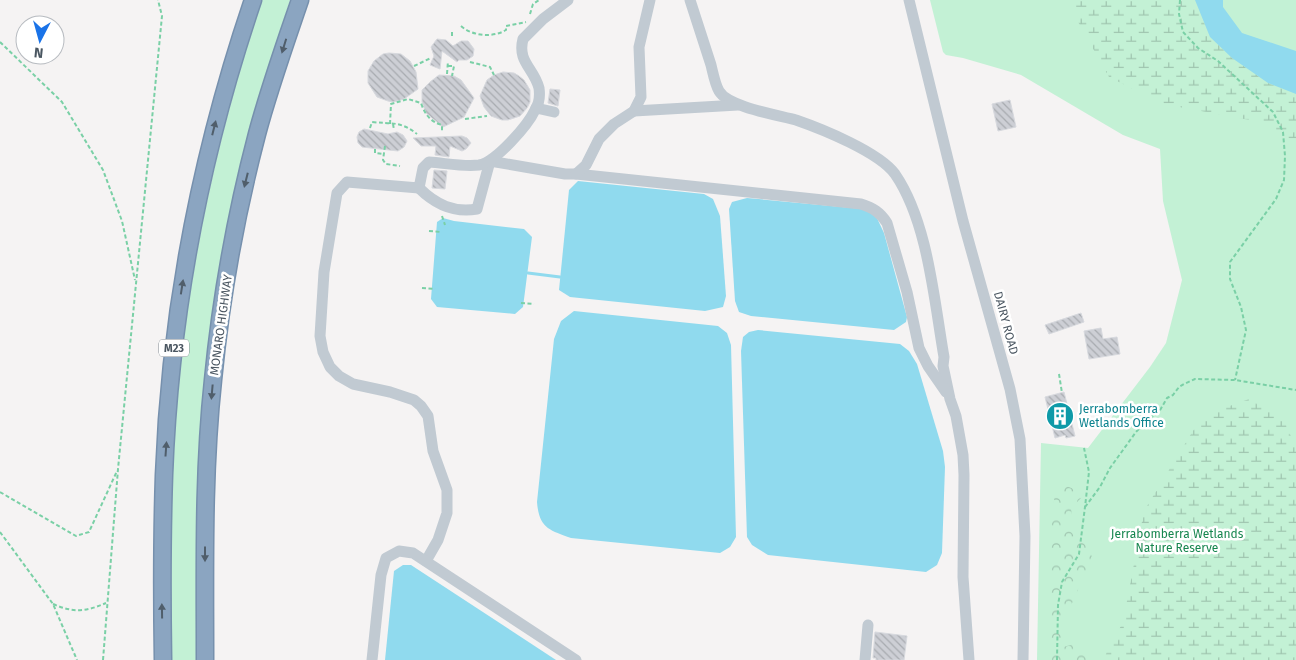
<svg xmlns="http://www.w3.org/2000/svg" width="1296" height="660" font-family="'Fira Sans',sans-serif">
  <defs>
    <pattern id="forest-crowns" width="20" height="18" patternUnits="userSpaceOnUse" patternTransform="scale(1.25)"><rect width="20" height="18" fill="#c3f1d5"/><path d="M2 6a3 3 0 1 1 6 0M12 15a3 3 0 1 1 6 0" fill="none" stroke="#a0c6b0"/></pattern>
    <pattern id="wetland-marsh" width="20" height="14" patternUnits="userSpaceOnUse" patternTransform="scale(1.25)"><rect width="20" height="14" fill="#c3f1d5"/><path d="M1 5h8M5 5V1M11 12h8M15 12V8" fill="none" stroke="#a0c6b0"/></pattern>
    <pattern id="building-back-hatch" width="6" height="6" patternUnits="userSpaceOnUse" patternTransform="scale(1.25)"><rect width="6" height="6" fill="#cdcfd5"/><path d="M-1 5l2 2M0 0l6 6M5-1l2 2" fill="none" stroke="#a8abb0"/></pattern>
  </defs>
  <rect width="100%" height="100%" fill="#f5f3f3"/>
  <g fill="#c3f1d5">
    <path d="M261,0H290L268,70L226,246L199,660H172C171,583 170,506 175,429C185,280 216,142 261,0Z"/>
    <polygon points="930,0 1296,0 1296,660 1037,660 1041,443 1088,448 1150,367 1166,343 1182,280 1163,201 1160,149 1123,135 1021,75 963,58 946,55 943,52"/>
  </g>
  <polygon fill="url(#forest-crowns)" points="1056,482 1074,489 1083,496 1071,508 1073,526 1087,543 1092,557 1063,624 1063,647 1082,642 1088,657 1087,660 1049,660 1050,539"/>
  <g fill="url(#wetland-marsh)">
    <polygon points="1073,0 1195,0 1210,37 1232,58 1268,83 1296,94 1296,142 1255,121 1163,104 1109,77 1077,20"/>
    <polygon points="1249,399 1284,419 1292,439 1296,443 1296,660 1103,660 1123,622 1144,511 1202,416"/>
  </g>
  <g fill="#90daee">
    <polygon points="1195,0 1223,0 1223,7 1242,33 1296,51 1296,94 1268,83 1232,58 1210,37"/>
    <polygon points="578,181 704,194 713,199 720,216 726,296 723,307 705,311 570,297 559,290 569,190"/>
    <polygon points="747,198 863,209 876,216 884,233 907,317 906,322 894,330 751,316 739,312 735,301 729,209 732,202"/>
    <polygon points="443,218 454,221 524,229 532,237 523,307 515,314 437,307 431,299 437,222"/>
    <path d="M574,311L718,326L727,333L731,345L736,537L730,547L720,553L571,538C549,530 539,528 537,502L554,339L561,321Z"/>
    <polygon points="758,330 900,344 909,351 917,364 943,451 945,467 942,553 937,565 926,572 768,555 752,545 747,537 741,351 743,337 749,332"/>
    <polygon points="403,565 411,565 556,660 385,660 394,571"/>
  </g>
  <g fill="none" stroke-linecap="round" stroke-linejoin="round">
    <polyline stroke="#90daee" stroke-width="3" points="528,273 560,277"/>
  </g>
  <g fill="url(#building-back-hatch)" stroke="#d7d9de">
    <polygon points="437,39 446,40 453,46 461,41 468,41 474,49 473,56 467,60 459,60 457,62 442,51 440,69 430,65 434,56 431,47"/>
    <polygon points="389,53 401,54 410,61 416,72 418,89 404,99 393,102 388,101 377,97 368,83 368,71 374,61 383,54"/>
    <polygon points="503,72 514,73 519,76 524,80 530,90 530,102 527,108 520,116 508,120 502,120 491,116 484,107 480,96 487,80 494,75"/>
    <polygon points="439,75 454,76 461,80 474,98 464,117 443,127 426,113 422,102 422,90 430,82"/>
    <polygon points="550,89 560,90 558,106 548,103"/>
    <polygon points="1010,100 1016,127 998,131 992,104"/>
    <polygon points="364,129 388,134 397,132 403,135 407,141 404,147 398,151 362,147 358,143 357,137 359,132"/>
    <polygon points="462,136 467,138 471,143 466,149 462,151 450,146 449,157 435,155 436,146 421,146 413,138"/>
    <polygon points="434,170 447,171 445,189 432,188"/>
    <polygon points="1081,313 1084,322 1049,334 1045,325"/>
    <polygon points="1101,328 1103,339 1117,337 1120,354 1089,359 1084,331"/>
    <polygon points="1064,392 1075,436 1066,438 1065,435 1055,438 1045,397"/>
    <polygon points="875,632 907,636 904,660 876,660 876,658 873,658"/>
  </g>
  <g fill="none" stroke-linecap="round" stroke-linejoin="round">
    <defs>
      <g id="highway">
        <path d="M163,660C162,598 162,536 164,475C170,313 201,153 253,0"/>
        <path d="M205,660C205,566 203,473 213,380C221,297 236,214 257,134C269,89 285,44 300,0"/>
      </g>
    </defs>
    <use href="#highway" stroke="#7690ad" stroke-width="19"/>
    <g stroke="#7ad0a6" stroke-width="2" stroke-dasharray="4 2.5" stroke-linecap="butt">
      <polyline points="1180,0 1179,14 1183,32 1198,48 1218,61 1273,112 1283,132 1285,156 1284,180 1276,199 1230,262 1230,279 1241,307 1246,330 1235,380"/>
      <polyline points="530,14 533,4 539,0"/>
      <path d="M461,26C472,36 493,38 506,30V26L526,22"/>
      <polyline points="452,36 452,30"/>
      <polyline points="0,42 62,102 103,170 122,221 135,280"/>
      <polyline points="470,62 490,67 494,75"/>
      <polyline points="414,66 431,58"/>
      <polyline points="448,66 454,66 452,76"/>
      <polyline points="447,74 448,61"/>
      <polyline points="465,119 487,116"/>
      <path d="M390,124L391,104L408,99L421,103C425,115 431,122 442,125V131"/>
      <polyline points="393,124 394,130"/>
      <path d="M370,128L372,122C391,124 401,121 417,134"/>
      <polyline points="385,146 383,160 386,164 400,166"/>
      <polyline points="375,149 375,153 384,154"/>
      <polyline points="442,216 445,225"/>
      <polyline points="429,231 441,232"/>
      <polyline points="422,288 435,289"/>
      <polyline points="521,303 534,304"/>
      <polyline points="1059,374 1062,393"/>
      <polyline points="0,492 76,536 89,532 117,471"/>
      <polyline points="1085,507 1100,487 1110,468 1136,432 1147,420 1159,412 1167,398 1173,395 1179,387 1184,384 1195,379 1235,380 1296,390"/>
      <polyline points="0,532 53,604 77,660"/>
      <path d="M53,604C74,613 85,612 106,603"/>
      <polyline points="103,660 118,469 162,16 158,0"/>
      <polyline points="1057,660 1058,605 1062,582 1079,554 1085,507 1089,472 1084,448"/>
    </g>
    <g stroke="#c1cad2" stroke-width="11">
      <path d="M690,0C697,22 704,44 711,65C713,73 715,84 719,91C728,107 778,115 796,120C822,129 879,152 895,174C928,222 934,300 944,357L943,366L950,399L956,416L963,455L964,475L963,577L969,660"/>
      <polyline points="909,0 963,221 1010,389 1020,439 1025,536 1023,660"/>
      <polyline points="536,108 554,112"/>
      <polyline points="634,111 738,105"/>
      <path d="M490,161L565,174H576L861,204C873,208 880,212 887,223L907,292L919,348L928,366L946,392"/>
      <polyline points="576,174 586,165 599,139 614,124 634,111 641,97 639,47 650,0"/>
      <path d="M419,188C436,205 454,213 477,209L490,161"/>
      <path d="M426,561L438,540L447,513V490L433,451L428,416L421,406L414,400L390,392L353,384L339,376L330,367L323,352L320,336L324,272L337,193L347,182L419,188L423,168L429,162C445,163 463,167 479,165C496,162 528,125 535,110C539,104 540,95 539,88C534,68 517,62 523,39L543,19L568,0"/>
      <polyline points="372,660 381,575 386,558 399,551 413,553 576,660"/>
      <polyline points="865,660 868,625"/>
    </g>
    <use href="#highway" stroke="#8ba5c1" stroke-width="16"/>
  </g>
  <defs><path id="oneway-solid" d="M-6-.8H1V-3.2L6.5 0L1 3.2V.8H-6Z" transform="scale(1.25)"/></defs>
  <g fill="#505e6b">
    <use href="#oneway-solid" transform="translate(284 46) rotate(107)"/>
    <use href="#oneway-solid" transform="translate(214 128) rotate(-76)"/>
    <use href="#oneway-solid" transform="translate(246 180) rotate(104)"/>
    <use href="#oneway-solid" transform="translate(182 287) rotate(-81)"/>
    <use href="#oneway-solid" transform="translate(212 392) rotate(95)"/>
    <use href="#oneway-solid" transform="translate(166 449) rotate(-86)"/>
    <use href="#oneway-solid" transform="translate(205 554) rotate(90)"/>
    <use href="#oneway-solid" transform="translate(162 611) rotate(-91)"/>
  </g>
  <defs>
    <symbol id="building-disc" viewBox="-11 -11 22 22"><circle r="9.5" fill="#0f9aa8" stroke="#fff"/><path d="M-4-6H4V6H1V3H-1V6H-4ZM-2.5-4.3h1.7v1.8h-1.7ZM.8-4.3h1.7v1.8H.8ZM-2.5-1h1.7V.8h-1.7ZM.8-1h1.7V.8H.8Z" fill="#fff"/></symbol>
  </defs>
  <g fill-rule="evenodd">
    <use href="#building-disc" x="1044" y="400" width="32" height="32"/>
  </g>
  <g text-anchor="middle" stroke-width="5" stroke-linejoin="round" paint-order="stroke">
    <rect fill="#fff" stroke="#808990" stroke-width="1" x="159" y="339.5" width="30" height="17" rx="4"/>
    <g font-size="11" font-weight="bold" fill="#4a5661">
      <text x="174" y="352">M23</text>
    </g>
    <g font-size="12" fill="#4a5661" stroke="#fff">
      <text transform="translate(1006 323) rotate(75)" y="4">DAIRY ROAD</text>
      <text transform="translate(221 325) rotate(-82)" y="4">MONARO HIGHWAY</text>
    </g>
    <g font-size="12" fill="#0d838f" stroke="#fff" text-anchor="start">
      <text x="1079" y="413">Jerrabomberra<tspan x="1079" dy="14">Wetlands Office</tspan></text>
    </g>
    <g font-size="12" fill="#17864f" stroke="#fff">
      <text x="1177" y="538">Jerrabomberra Wetlands<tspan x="1177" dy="14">Nature Reserve</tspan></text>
    </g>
  </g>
  <g transform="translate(40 40) rotate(186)"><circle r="24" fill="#ffffff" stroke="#b7bbc0"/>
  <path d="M0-4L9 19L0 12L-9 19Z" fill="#1a73e8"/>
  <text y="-8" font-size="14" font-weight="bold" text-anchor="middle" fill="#4a5661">N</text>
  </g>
</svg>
